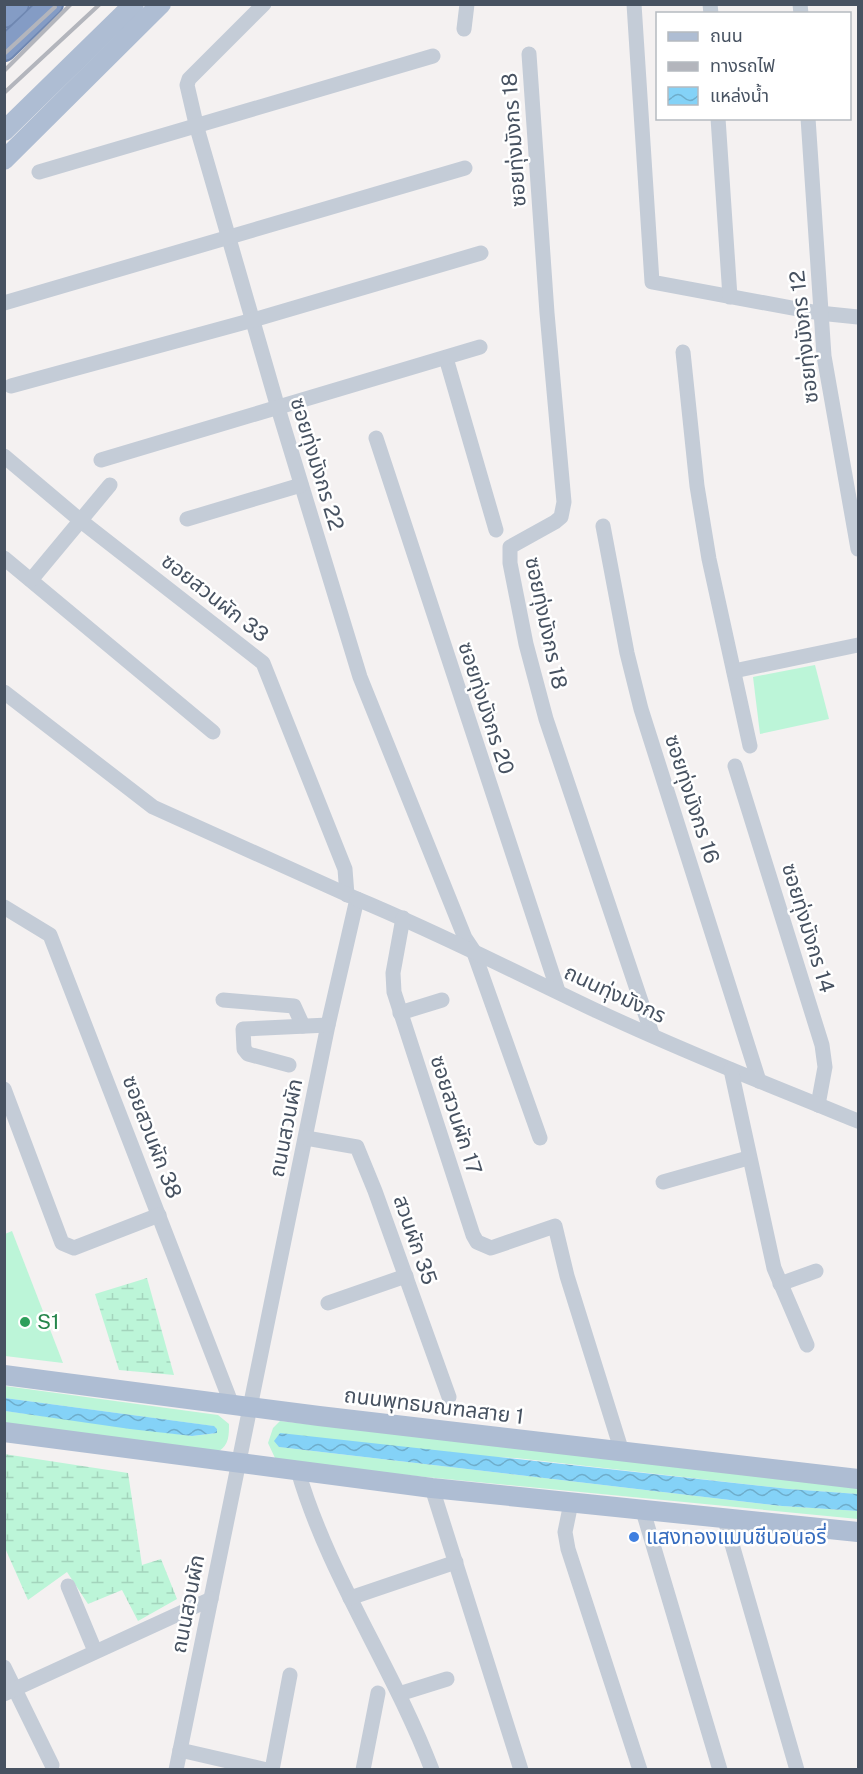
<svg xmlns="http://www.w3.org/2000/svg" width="863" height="1774" font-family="'Public Sans','Noto Sans Thai',sans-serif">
  <defs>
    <pattern id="wetland-marsh" width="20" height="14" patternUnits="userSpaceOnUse" patternTransform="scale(1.5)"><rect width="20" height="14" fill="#bcf5d8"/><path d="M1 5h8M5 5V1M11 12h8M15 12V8" fill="none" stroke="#a3d4bc"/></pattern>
    <pattern id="water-waves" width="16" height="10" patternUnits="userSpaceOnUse" patternTransform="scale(1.5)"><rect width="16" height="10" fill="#84d2f7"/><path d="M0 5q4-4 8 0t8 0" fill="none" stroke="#6eadcb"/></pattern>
  </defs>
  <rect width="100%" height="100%" fill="#f4f1f1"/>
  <g fill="#bcf5d8">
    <polygon points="815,665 829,719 760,734 753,677"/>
    <polygon points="12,1231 63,1363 5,1356 5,1234"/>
    <path d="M5,1386L218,1415L229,1424C229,1435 229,1445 219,1451L5,1424V1411L192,1436L217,1433V1429L213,1426L5,1398Z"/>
    <polygon points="280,1421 858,1486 858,1494 789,1489 516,1458 279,1447 782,1506 858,1511 858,1519 282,1463 275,1458 268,1443 273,1428"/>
  </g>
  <g fill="url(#wetland-marsh)">
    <polygon points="147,1278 174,1375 119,1370 95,1294"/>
    <polygon points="4,1454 128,1473 142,1565 161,1559 177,1599 138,1621 122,1590 88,1604 67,1572 28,1600 5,1548"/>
  </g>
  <g fill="url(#water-waves)">
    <polygon points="5,1398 214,1426 217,1429 217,1433 192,1436 130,1429 5,1411"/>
    <polygon points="280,1433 789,1489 858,1494 858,1511 782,1506 279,1447 274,1441"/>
  </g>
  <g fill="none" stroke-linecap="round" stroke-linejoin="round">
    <defs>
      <g id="highway">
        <polyline points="4,16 17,4"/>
        <polyline points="4,49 51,4"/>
      </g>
    </defs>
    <use href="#highway" stroke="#6f87b1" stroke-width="26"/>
    <g stroke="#c4ccd7" stroke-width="15">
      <polyline points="264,4 189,79 187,85 197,128 278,408 360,677 465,938 473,950 540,1138"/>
      <polyline points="634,4 652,282 819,313 858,317"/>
      <polyline points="710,4 711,14"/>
      <polyline points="800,4 801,14"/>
      <polyline points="464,29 467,4"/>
      <polyline points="529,54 547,313 564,502 561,517 555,522 510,547 510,563 526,644 546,719 652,1034"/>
      <polyline points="718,118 730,297"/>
      <polyline points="808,118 824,356 858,549"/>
      <polyline points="39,172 433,56"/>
      <polyline points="4,303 465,168"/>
      <polyline points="683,352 697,486 709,559 750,746"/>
      <polyline points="446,358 496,530"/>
      <polyline points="11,386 253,320 481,253"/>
      <polyline points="376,438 558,991"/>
      <polyline points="4,456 81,521 263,663 345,869 347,895"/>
      <polyline points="101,460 480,347"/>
      <polyline points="187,519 301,485"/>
      <polyline points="603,526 627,653 641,709 759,1081"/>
      <polyline points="4,558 213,732"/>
      <polyline points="31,580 110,485"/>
      <polyline points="734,671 858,645"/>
      <polyline points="4,692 153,807 357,899 328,1025 176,1770"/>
      <polyline points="735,766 822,1045 825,1067 818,1105"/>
      <path d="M357,899C439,933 517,973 597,1011C683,1051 771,1086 858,1121"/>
      <polyline points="4,907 50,935 232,1405"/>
      <polyline points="403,918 393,973 394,992 473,1235 477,1242 491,1248 555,1226 567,1276 622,1452"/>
      <polyline points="223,1000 294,1006 303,1026"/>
      <polyline points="400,1013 442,1000"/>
      <polyline points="289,1065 248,1054 244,1049 243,1029 328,1025"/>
      <polyline points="731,1070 774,1268 807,1345"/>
      <polyline points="4,1089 62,1243 74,1248 159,1215"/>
      <polyline points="306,1138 357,1147 375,1191 449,1397"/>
      <polyline points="663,1182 748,1158"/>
      <polyline points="780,1284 816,1271"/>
      <polyline points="328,1303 406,1276"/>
      <path d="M298,1471C329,1577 393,1667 432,1770"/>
      <polyline points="432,1488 521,1770"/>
      <polyline points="571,1503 565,1532 568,1549 640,1770"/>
      <polyline points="643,1511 720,1770"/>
      <polyline points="725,1520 797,1770"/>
      <polyline points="68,1586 95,1651"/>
      <polyline points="350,1598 456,1562"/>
      <polyline points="4,1667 52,1765"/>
      <polyline points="4,1694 211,1599"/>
      <polyline points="399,1694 447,1679"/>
      <polyline points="180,1750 267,1770"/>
      <polyline points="272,1770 290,1675"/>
      <polyline points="363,1770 378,1693"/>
    </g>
    <g stroke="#aebdd3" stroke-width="20">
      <polyline points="4,131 134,4"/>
      <polyline points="4,160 161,4"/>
      <polyline points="4,1375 319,1416 858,1479"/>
      <polyline points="4,1432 432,1488 858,1532"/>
    </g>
    <use href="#highway" stroke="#849cc5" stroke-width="22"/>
    <g stroke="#b3b5bc" stroke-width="4">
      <polyline points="4,54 55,7"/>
      <polyline points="4,71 71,4"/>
      <polyline points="4,93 100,4"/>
    </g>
  </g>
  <circle fill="#2e9e5b" stroke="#fff" stroke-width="2" cx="25" cy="1322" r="6"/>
  <circle fill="#3f7fe0" stroke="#fff" stroke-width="2" cx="634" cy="1537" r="6"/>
  <g text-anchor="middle" stroke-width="5" stroke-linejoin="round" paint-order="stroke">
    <g font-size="21" fill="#475261" stroke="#fff">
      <text transform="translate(514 140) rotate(-94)" y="7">ซอยทุ่งมังกร 18</text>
      <text transform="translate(804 337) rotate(-96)" y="7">ซอยทุ่งมังกร 12</text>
      <text transform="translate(317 464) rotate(73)" y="7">ซอยทุ่งมังกร 22</text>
      <text transform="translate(215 598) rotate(38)" y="7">ซอยสวนผัก 33</text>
      <text transform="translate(546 623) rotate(78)" y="7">ซอยทุ่งมังกร 18</text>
      <text transform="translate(486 708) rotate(72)" y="7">ซอยทุ่งมังกร 20</text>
      <text transform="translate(692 799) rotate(72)" y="7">ซอยทุ่งมังกร 16</text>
      <text transform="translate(808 928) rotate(73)" y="7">ซอยทุ่งมังกร 14</text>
      <text transform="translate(615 994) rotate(25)" y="7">ถนนทุ่งมังกร</text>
      <text transform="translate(456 1115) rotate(72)" y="7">ซอยสวนผัก 17</text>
      <text transform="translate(286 1128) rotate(-79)" y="7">ถนนสวนผัก</text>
      <text transform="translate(152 1137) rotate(69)" y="7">ซอยสวนผัก 38</text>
      <text transform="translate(415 1240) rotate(71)" y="7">สวนผัก 35</text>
      <text transform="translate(434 1406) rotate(7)" y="7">ถนนพุทธมณฑลสาย 1</text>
      <text transform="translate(188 1604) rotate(-79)" y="7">ถนนสวนผัก</text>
    </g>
    <g font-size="21" fill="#27864d" stroke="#fff" text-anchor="start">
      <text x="37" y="1329">S1</text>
    </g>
    <g font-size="21" fill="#366cbe" stroke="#fff" text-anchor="start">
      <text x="646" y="1544">แสงทองแมนชีนอนอรี่</text>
    </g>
  </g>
  <rect width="863" height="1774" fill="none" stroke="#475261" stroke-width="12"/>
  <rect x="656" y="12" width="195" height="108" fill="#ffffff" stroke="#b5bac0" stroke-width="1.5"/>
  <rect x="668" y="32" width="30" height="9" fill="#aebdd3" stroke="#b5bac0" stroke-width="1.5"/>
  <text x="710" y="42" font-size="18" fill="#475261">ถนน</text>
  <rect x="668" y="62" width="30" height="9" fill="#b3b5bc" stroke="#b5bac0" stroke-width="1.5"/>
  <text x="710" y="72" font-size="18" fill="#475261">ทางรถไฟ</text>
  <rect x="668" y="87" width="30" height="18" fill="url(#water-waves)" stroke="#b5bac0" stroke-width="1.5"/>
  <text x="710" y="102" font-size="18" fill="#475261">แหล่งน้ำ</text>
</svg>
